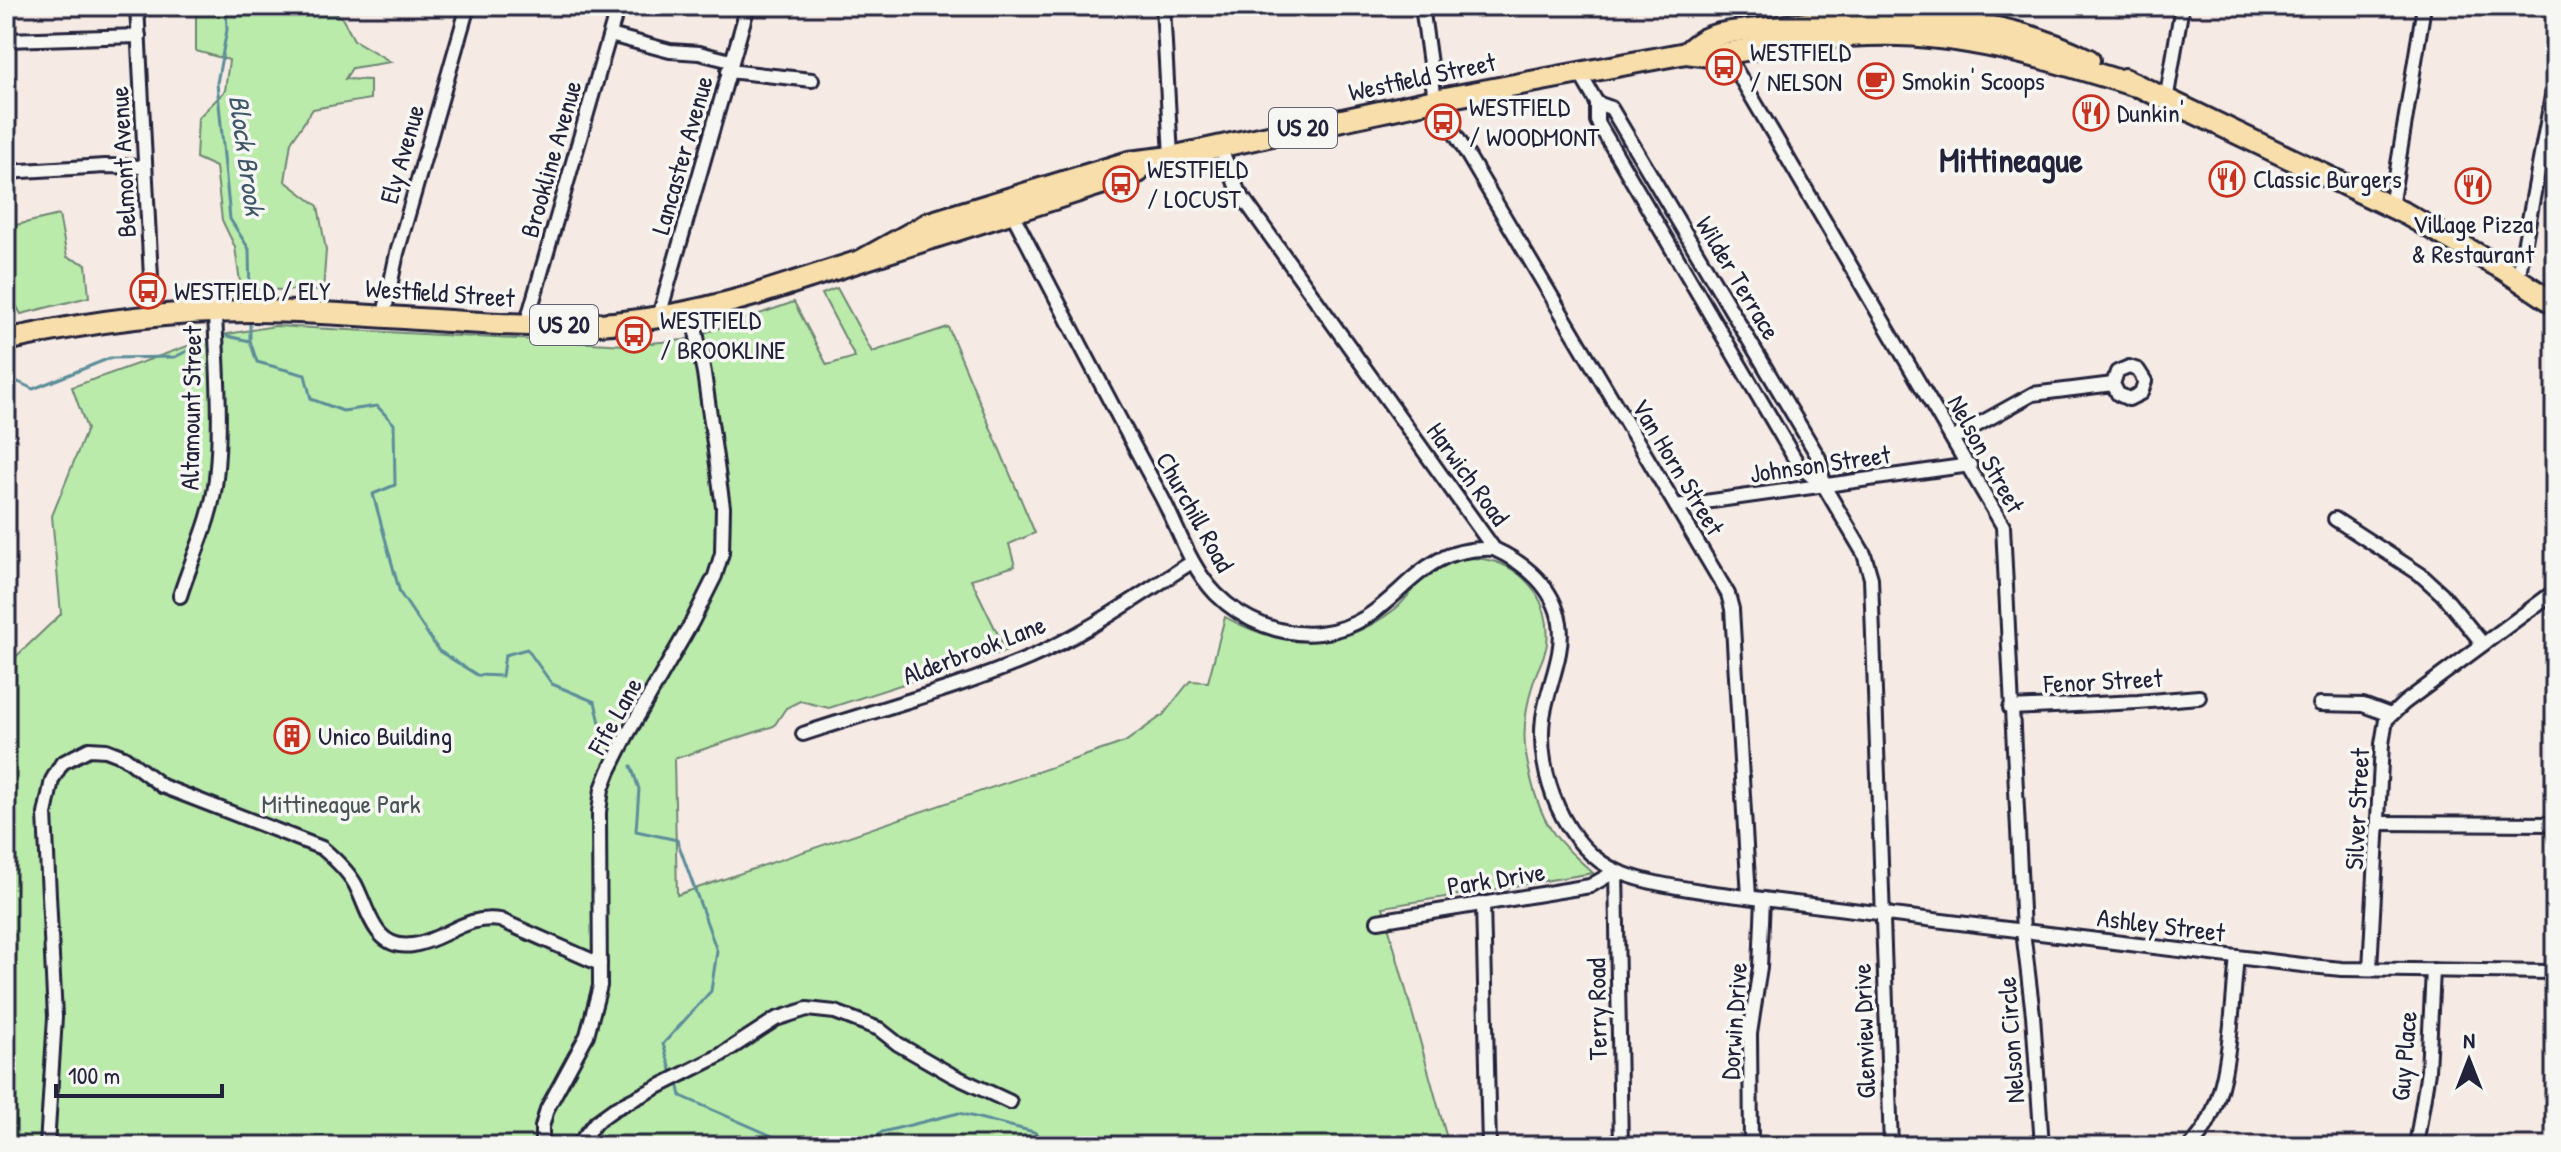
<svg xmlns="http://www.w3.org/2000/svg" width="2561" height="1152" font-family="'Patrick Hand',sans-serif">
  <rect width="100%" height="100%" fill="#f6eae4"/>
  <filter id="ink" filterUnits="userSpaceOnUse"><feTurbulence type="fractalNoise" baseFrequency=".0125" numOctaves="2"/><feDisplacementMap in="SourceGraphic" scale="16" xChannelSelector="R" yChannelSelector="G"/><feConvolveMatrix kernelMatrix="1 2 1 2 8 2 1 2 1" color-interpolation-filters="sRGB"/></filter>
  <g filter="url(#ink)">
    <g fill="#baebab" stroke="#6e8673" stroke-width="2">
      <polygon points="200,6 328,6 342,18 354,40 391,62 352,68 345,79 370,80 370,99 313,109 291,142 285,181 318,206 326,250 323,291 241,289 235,247 222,220 216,167 196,158 198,118 225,91 229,60 196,51 196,11"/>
      <polygon points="6,211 16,225 59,215 67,257 86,264 89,297 21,314 11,297 12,276 6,272"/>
      <path d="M837,288L872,352L948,327L1035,533L1009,544L1015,566L971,579L1006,651L829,708L800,701L786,708L774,726L674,759L677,895L1125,742L1163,715L1190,681L1208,682L1225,617C1284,650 1340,652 1395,609C1408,599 1415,583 1428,574C1449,559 1472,554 1496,562C1531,574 1551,607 1547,643C1546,654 1539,666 1535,677C1527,701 1522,730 1526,755C1531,782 1538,812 1554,834C1565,849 1581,861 1593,873L1383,907L1449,1146H6V666L61,614L52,516L87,429L72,387L216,336L275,326L627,345L684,340L794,302L827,365L855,357L822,294Z"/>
    </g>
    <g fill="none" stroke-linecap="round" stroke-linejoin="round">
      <g stroke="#5c8d99" stroke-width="3">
        <polyline points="226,6 227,30 217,83 230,219 249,249 250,303"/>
        <polyline points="250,319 250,341 257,362 305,375 311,399 343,411 377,406 394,424 395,485 373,494 400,593 439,651 477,675 502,676 505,655 527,649 552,684 595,702 603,735"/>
        <polyline points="227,336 250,341"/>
        <polyline points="6,382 12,379 33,389 110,358 175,357 195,347"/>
        <polyline points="631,766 639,789 636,831 677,840 717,951 711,991 663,1044 672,1073"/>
        <polyline points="679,1087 681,1096 795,1146"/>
        <polyline points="867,1146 882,1132 959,1113 1034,1132 1051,1146"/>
      </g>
      <defs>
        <g id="street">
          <polyline points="137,6 153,316"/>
          <polyline points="1163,6 1171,157"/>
          <polyline points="1422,6 1435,100 1728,594 1732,609 1749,897"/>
          <polyline points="610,35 670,51 699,53 731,61"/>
          <polyline points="6,40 139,36"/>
          <polyline points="1726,53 2003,526 2023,931 2033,1015 2042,1146"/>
          <polyline points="728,71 812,80"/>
          <polyline points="1579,72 1597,103 1597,121 1799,466 1824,486 1864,554 1871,578 1891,1146"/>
          <polyline points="2166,101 2182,6"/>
          <polyline points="1597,103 1611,108 1819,458 1824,486"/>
          <path d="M1220,146L1238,191L1494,549C1525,563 1554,587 1560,623C1565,654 1547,687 1543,718C1536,773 1564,849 1619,872C1649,884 1683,888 1714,893L2310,966L2342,969L2555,972"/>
          <polyline points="6,172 105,166 145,167"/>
          <polyline points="2391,207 2424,6"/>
          <path d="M1010,209C1059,304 1108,399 1160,494C1178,527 1189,566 1216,594C1243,621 1282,637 1320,633C1402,623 1405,545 1494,549"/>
          <polyline points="2518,279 2555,80"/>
          <polyline points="384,315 397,253 468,6"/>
          <polyline points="659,316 748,6"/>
          <polyline points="526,325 618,6"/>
          <polyline points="1954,438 2033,394 2113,384 2117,372 2129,367 2138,370 2145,381 2141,393 2129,399 2118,394 2113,384"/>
          <polyline points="1676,506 1970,465"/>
          <polyline points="2335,519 2420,574 2442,594 2483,644"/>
          <path d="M180,596C192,557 212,520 216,478C222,424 217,367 215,312"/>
          <polyline points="2320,704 2363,705 2390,715"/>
          <polyline points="2010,708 2138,702 2199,697"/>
          <path d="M803,734C878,709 956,689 1029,658C1087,633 1140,595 1192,562"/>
          <polyline points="2378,823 2555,824"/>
          <polyline points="1616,871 1621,1146"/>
          <polyline points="1483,903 1489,1146"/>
          <polyline points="1378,921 1590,886 1616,871"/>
          <polyline points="2370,969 2382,744 2386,720 2404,703 2555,591"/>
          <path d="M47,1146L55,1017L45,814L52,780L62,763L89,749L106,750L124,757L162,786L322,848C335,859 347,870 355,884C369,910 374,951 413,945C445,940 466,914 500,920L600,964"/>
          <polyline points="542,1146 542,1127 547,1109 587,1035 600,986 599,812 602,789 609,771 627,735 692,622 715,576 722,553 723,507 704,373 692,311"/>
          <polyline points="577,1146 596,1122 614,1109 719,1056 776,1019 807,1009 835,1012 879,1029 898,1044 952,1075 1010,1102"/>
          <polyline points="1751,1146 1750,1034 1760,967 1763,899"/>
          <path d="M2190,1146C2232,1109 2231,1010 2237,957"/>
          <polyline points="2416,1146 2428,1071 2433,970"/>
        </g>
        <g id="secondary">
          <polyline points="1902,17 1932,6"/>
          <polyline points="1816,19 1855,6"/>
        </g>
        <g id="primary">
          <path d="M1686,53C1692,48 1698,42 1705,39C1722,30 1758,30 1778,27C1882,11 1992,11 2089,60"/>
          <polyline points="2124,79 2406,214 2503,269 2555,304"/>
          <path d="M864,259L929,223L1129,162L1171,157L1435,100L1686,53L1710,56C1762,47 1815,37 1868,35C1960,31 2049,59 2136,86"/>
          <path d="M6,340C87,322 170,311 253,311C360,311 467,327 575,325C635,324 696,312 754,295L1138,172"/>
        </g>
      </defs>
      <use href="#street" stroke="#22223b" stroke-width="18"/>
      <use href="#secondary" stroke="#22223b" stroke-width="24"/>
      <use href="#primary" stroke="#22223b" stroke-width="26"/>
      <use href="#street" stroke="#f6f6f2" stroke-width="12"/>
      <use href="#secondary" stroke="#f6f6f2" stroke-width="18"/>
      <use href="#primary" stroke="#f8deab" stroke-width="20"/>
    </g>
  </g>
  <defs>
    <symbol id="bus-ring" viewBox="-11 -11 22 22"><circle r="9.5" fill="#f6f6f2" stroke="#c8321e" stroke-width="1.5"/><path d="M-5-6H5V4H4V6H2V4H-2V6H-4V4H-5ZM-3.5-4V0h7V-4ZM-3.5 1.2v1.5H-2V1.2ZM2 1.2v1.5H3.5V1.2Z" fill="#c8321e"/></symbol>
    <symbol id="cafe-ring" viewBox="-11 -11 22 22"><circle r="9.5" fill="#f6f6f2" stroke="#c8321e" stroke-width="1.5"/><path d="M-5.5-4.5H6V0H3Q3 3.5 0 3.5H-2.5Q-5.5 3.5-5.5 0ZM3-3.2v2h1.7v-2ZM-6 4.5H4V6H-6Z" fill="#c8321e"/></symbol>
    <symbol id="restaurant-ring" viewBox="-11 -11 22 22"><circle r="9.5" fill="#f6f6f2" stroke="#c8321e" stroke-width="1.5"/><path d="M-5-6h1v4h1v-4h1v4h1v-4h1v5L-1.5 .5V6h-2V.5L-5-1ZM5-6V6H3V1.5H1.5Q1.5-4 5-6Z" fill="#c8321e"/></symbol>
    <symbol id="building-ring" viewBox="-11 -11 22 22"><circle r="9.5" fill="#f6f6f2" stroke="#c8321e" stroke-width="1.5"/><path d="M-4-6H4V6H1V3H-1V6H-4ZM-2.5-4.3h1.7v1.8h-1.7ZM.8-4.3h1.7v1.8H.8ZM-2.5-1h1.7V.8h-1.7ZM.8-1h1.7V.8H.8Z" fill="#c8321e"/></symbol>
  </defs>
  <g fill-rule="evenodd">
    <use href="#bus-ring" x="1704" y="47" width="40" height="40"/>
    <use href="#cafe-ring" x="1856" y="61" width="40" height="40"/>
    <use href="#restaurant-ring" x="2071" y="93" width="40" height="40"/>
    <use href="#bus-ring" x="1423" y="102" width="40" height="40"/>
    <use href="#restaurant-ring" x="2207" y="159" width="40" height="40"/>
    <use href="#bus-ring" x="1101" y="164" width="40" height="40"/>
    <use href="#restaurant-ring" x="2453" y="166" width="40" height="40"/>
    <use href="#bus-ring" x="128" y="271" width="40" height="40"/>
    <use href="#bus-ring" x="614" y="315" width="40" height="40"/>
    <use href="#building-ring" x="272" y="716" width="40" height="40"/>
  </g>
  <g text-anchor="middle" stroke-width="7" stroke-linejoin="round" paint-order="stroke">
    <g fill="#f6f6f2" stroke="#626272" stroke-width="2">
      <rect x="1269" y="108" width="68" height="40" rx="6"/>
      <rect x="530" y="305" width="68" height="40" rx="6"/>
    </g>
    <g font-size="24" font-weight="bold" fill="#22223b">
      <text x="1303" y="136">US 20</text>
      <text x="564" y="333">US 20</text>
    </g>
    <g font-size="26" fill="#22223b" stroke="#f6f6f2" text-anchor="start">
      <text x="1750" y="61">WESTFIELD<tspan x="1750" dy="30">/ NELSON</tspan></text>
      <text x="1902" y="90">Smokin' Scoops</text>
      <text x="1469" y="116">WESTFIELD<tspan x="1469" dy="30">/ WOODMONT</tspan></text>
      <text x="2117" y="122">Dunkin'</text>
      <text x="1147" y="178">WESTFIELD<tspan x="1147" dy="30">/ LOCUST</tspan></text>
      <text x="2253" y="188">Classic Burgers</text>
      <text x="2473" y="233" text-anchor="middle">Village Pizza<tspan x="2473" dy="30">&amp; Restaurant</tspan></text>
      <text x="174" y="300">WESTFIELD / ELY</text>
      <text x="660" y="329">WESTFIELD<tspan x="660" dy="30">/ BROOKLINE</tspan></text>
      <text x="318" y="745">Unico Building</text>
    </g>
    <g font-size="26" fill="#22223b" stroke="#f6f6f2">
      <text transform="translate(1422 77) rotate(-12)" y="9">Westfield Street</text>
      <text transform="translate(402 154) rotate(-74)" y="9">Ely Avenue</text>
      <text transform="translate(682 155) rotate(-74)" y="9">Lancaster Avenue</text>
      <text transform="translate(551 159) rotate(-74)" y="9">Brookline Avenue</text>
      <text transform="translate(123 162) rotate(-93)" y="9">Belmont Avenue</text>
      <text transform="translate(1738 278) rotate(59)" y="9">Wilder Terrace</text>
      <text transform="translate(440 293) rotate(4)" y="9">Westfield Street</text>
      <text transform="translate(191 408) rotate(-89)" y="9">Altamount Street</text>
      <text transform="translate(1986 454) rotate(61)" y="9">Nelson Street</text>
      <text transform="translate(1820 464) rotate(-8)" y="9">Johnson Street</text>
      <text transform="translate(1678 467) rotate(59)" y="9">Van Horn Street</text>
      <text transform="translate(1468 474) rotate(54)" y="9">Harwich Road</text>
      <text transform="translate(1195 512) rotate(61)" y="9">Churchill Road</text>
      <text transform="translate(974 650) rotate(-21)" y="9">Alderbrook Lane</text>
      <text transform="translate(2103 681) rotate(-3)" y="9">Fenor Street</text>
      <text transform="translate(615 716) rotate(-61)" y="9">Fife Lane</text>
      <text transform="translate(2357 809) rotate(-87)" y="9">Silver Street</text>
      <text transform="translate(1496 879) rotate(-9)" y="9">Park Drive</text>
      <text transform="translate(2161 925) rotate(7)" y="9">Ashley Street</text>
      <text transform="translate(1597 1009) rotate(-91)" y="9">Terry Road</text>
      <text transform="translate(1734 1021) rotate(-86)" y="9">Dorwin Drive</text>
      <text transform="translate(1864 1031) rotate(-92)" y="9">Glenview Drive</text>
      <text transform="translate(2011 1040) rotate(-94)" y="9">Nelson Circle</text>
      <text transform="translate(2404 1056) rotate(-85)" y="9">Guy Place</text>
    </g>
    <g font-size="26" fill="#485457" stroke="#f6f6f2">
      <text x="341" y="813">Mittineague Park</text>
    </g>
    <g font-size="28" font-style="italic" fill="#3f576a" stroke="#f6f6f2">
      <text transform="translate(247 155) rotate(82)" y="10">Block Brook</text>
    </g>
    <g font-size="34" font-weight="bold" fill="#22223b" stroke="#f6f6f2">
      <text x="2011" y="172">Mittineague</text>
    </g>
  </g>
  <rect width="2561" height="1152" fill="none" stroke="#f6f6f2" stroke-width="32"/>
  <rect x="16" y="16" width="2529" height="1120" fill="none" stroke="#22223b" stroke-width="3" filter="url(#ink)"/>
  <g transform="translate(2469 1060)" stroke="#f6f6f2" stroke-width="6" paint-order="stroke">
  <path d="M0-6L14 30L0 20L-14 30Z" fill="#22223b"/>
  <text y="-12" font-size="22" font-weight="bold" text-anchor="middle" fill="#22223b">N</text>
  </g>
  <path d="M56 1084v12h166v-12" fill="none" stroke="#22223b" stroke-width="4"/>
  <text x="68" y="1084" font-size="24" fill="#22223b" stroke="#f6f6f2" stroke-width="6" paint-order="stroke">100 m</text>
</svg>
